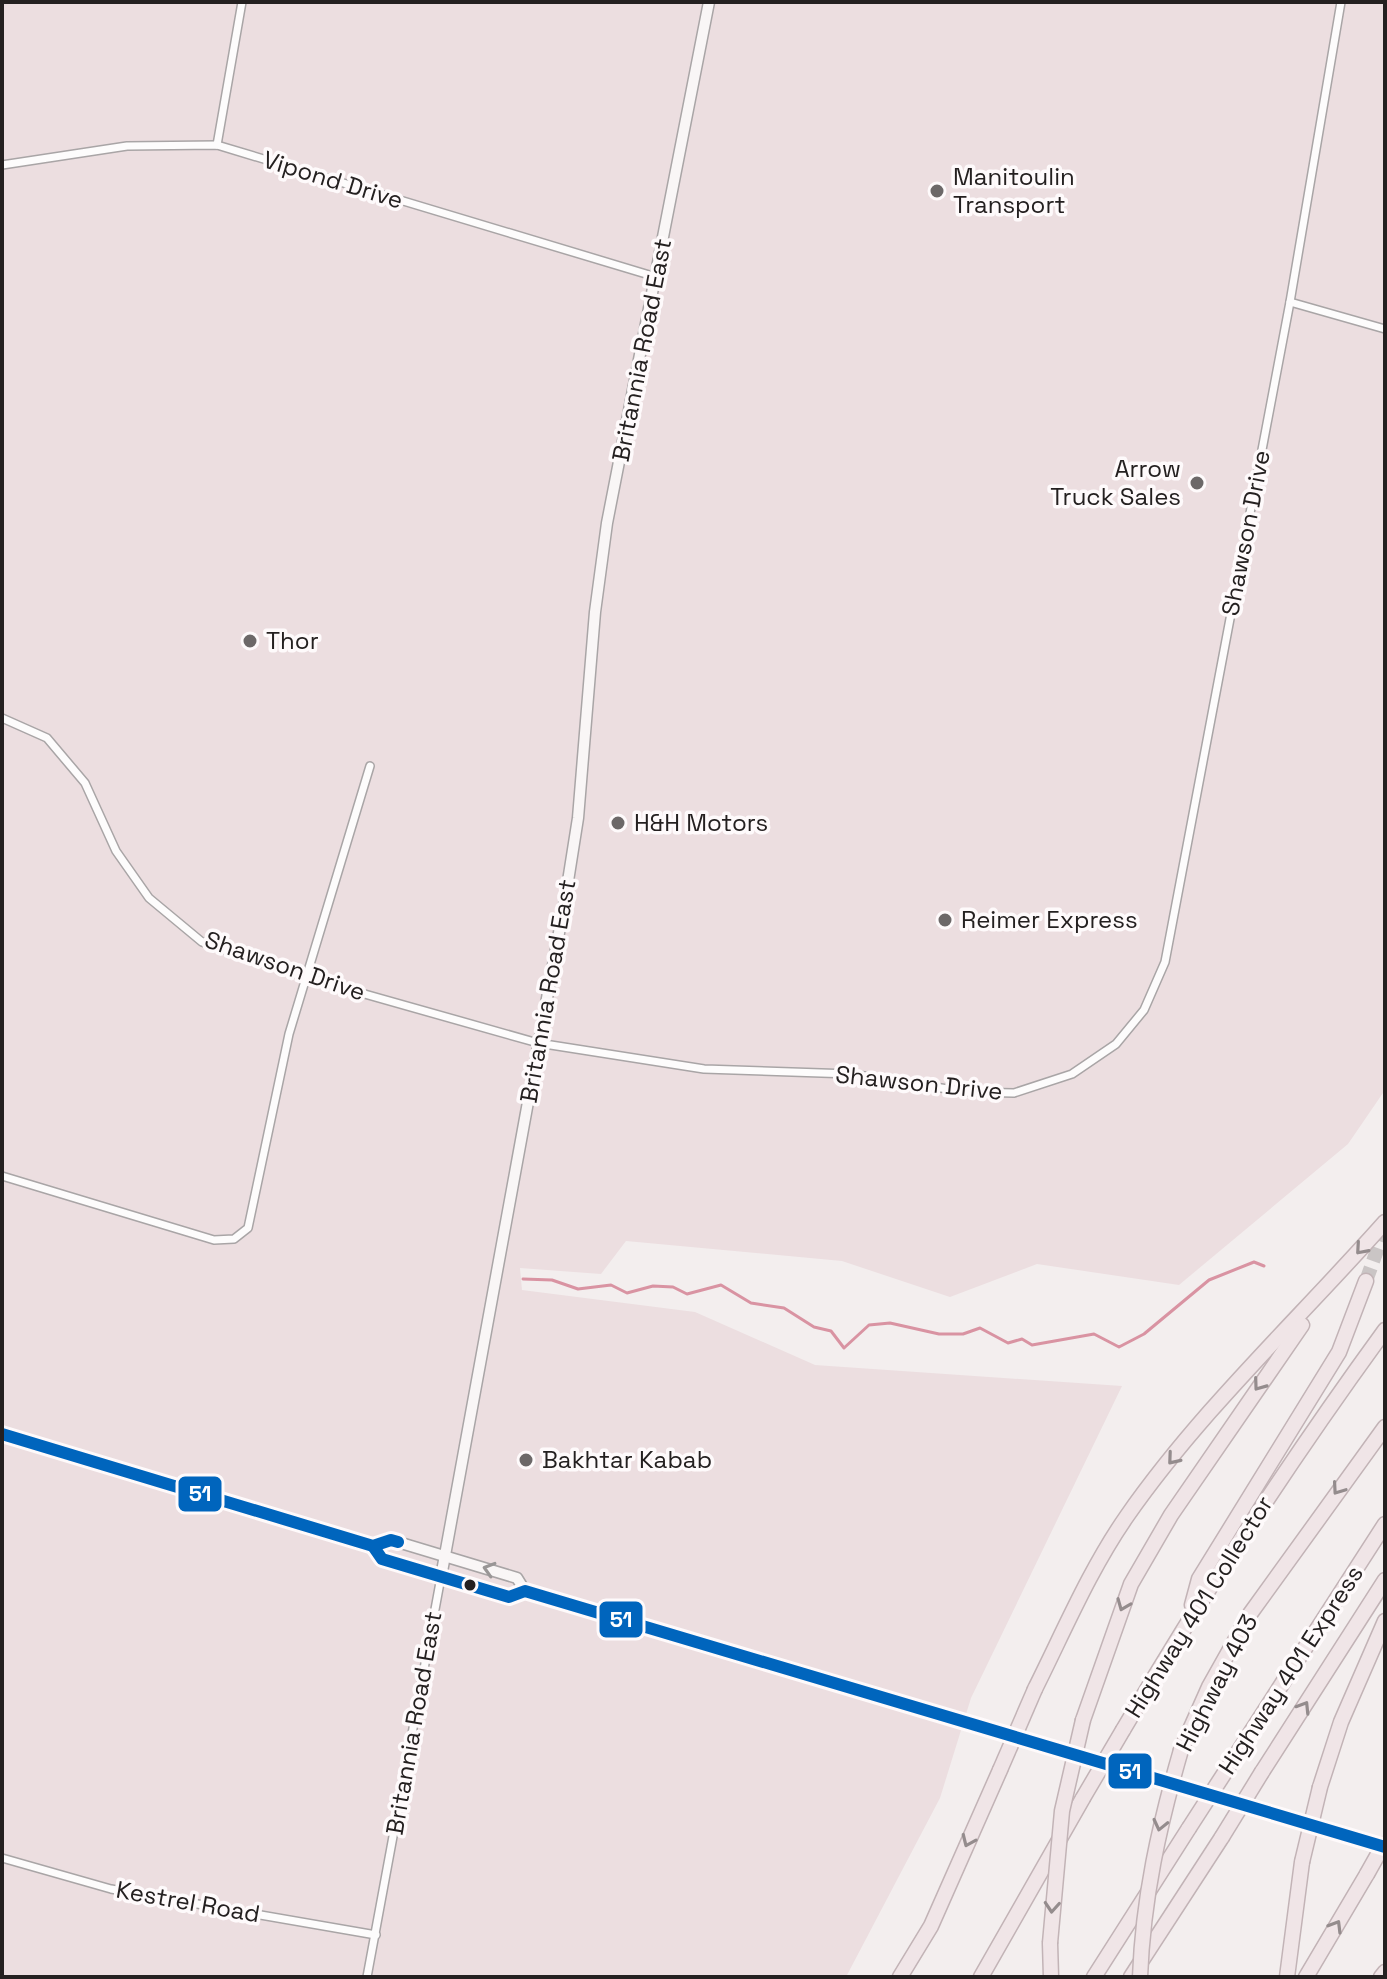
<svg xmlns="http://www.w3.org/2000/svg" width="1387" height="1979" font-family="'Space Grotesk',sans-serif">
  <rect width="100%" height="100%" fill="#f3eeee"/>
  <polygon fill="#ecdee0" points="2,2 1385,2 1385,1090 1348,1144 1179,1285 1037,1264 950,1297 842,1261 626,1241 601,1274 520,1268 522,1290 695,1312 815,1365 1122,1386 971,1698 940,1798 846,1977 2,1977"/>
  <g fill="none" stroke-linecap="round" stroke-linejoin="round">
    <polyline stroke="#d993a2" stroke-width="3" points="523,1279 552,1280 578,1289 611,1285 627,1293 653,1286 673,1287 687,1294 721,1285 751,1303 784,1308 814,1327 831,1331 844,1348 869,1325 890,1323 939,1334 963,1334 980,1328 1008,1343 1022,1339 1032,1345 1094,1334 1119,1347 1144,1334 1209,1280 1254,1262 1264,1266"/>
    <polyline stroke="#cac5c5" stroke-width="14" stroke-dasharray="14 7" stroke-linecap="butt" points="1366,1281 1385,1228"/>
    <defs>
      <g id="street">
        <polyline points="217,145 242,2"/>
        <polyline points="2,165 127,146 217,145 656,277"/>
        <polyline points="1290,302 1385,329"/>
        <polyline points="2,718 47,738 85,783 116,851 149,898 202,942 308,978 538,1043 704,1069 851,1074 967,1092 1014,1093 1072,1074 1116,1044 1144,1010 1165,962 1290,302 1341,2"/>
        <polyline points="2,1176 214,1240 234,1239 248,1228 289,1034 370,766"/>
        <polyline points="2,1858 111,1889 376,1935"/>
        <polyline points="367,1977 441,1577"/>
      </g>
      <g id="secondary">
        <polyline points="2,1434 373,1546 391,1540 517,1578 525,1591"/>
        <polyline points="373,1546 382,1559 418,1570 509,1597 525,1591 1385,1847"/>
        <polyline points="441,1577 565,900 578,818 595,612 607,523 709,2"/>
      </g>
      <g id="highway">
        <polyline points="1192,1605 1199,1579 1339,1352 1366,1281"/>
        <path d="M1035,1689C1064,1631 1090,1569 1127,1516C1201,1410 1299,1319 1385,1222"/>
        <polyline points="1083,1720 1131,1584 1171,1515 1302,1325"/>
        <path d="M1123,1730C1204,1592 1291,1459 1385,1330"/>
        <polyline points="1181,1750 1209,1687 1250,1614 1385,1427"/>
        <polyline points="1231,1763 1385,1524"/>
        <polyline points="1262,1772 1385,1580"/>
        <polyline points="1320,1787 1341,1722 1385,1621"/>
        <polyline points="1050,1943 1051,1977"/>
        <polyline points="900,1977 931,1926 1000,1770"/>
        <polyline points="981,1977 1083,1798"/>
        <polyline points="1094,1977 1189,1828"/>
        <polyline points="1131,1977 1222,1837"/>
        <polyline points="1287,1977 1302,1862"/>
        <polyline points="1306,1977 1367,1874"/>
        <polyline points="1381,1977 1385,1972"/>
      </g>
    </defs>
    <use href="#street" stroke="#a9a5a6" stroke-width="10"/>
    <use href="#secondary" stroke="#a9a5a6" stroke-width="13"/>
    <use href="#highway" stroke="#c2b3b6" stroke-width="17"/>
    <use href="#street" stroke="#fdfcfc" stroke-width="7"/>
    <use href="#secondary" stroke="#f9f6f6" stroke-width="10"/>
    <use href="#highway" stroke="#f0e5e7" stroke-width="14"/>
    <defs>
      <g id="highway-bridge">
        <polyline points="1000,1770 1035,1689"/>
        <polyline points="1083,1798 1123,1730"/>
        <polyline points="1189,1828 1231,1763"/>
        <polyline points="1222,1837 1262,1772"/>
        <polyline points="1302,1862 1320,1787"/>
        <polyline points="1367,1874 1385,1842"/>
        <polyline points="1050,1943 1062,1811 1083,1720"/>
        <path d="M1140,1977C1143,1898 1159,1826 1181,1750"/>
      </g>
    </defs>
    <use href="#highway-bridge" stroke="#c2b3b6" stroke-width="17" stroke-linecap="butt"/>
    <use href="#highway-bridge" stroke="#f0e5e7" stroke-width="14"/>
    <defs>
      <g id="bus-1">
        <polyline points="2,1434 373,1546 391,1540 398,1542"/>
        <polyline points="373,1546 382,1559 509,1597 525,1591 1385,1847"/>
      </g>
    </defs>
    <use href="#bus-1" stroke="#fefafb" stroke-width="18"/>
    <use href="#bus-1" stroke="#0065bd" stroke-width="12"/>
  </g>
  <defs><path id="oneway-chevron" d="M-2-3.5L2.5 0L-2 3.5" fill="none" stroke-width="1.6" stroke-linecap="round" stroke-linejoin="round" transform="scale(2)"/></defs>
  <g stroke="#948c8d">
    <use href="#oneway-chevron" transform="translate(1361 1249) rotate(131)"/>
    <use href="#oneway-chevron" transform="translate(1259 1385) rotate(126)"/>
    <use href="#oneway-chevron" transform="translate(1173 1459) rotate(130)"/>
    <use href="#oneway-chevron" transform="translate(1338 1489) rotate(125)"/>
    <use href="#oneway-chevron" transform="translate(1123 1605) rotate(112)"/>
    <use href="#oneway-chevron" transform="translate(1304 1707) rotate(-58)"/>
    <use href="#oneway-chevron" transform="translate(1160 1825) rotate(103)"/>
    <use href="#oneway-chevron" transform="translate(968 1841) rotate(114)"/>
    <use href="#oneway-chevron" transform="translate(1052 1907) rotate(94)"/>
    <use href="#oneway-chevron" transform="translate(1336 1926) rotate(-59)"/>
  </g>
  <use stroke="#999696" href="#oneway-chevron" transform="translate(489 1569) rotate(-163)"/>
  <g fill="#6c6868" stroke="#fefafb" stroke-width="3">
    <circle cx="937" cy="191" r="8"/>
    <circle cx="1197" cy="483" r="8"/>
    <circle cx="250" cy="641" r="8"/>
    <circle cx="618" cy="823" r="8"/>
    <circle cx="945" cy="920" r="8"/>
    <circle cx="526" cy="1460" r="8"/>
  </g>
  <circle fill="#242020" stroke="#fefafb" stroke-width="3" cx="470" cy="1585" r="7"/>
  <g text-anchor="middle" stroke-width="7" stroke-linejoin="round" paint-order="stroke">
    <g font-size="24" fill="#242020" stroke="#fefafb" text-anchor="start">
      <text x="953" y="185">Manitoulin<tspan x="953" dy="28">Transport</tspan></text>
      <text x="1181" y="477" text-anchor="end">Arrow<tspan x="1181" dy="28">Truck Sales</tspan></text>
      <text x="266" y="649">Thor</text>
      <text x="634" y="831">H&amp;H Motors</text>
      <text x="961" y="928">Reimer Express</text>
      <text x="542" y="1468">Bakhtar Kabab</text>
    </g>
    <g font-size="24" fill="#242020" stroke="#fefafb">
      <text transform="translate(333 180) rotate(17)" y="8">Vipond Drive</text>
      <text transform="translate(642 350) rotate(-79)" y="8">Britannia Road East</text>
      <text transform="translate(1246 533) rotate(-79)" y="8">Shawson Drive</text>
      <text transform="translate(285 966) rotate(19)" y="8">Shawson Drive</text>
      <text transform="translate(548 991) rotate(-80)" y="8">Britannia Road East</text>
      <text transform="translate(919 1083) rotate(6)" y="8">Shawson Drive</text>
      <text transform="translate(1199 1607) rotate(-58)" y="8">Highway 401 Collector</text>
      <text transform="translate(1291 1670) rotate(-57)" y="8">Highway 401 Express</text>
      <text transform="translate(1217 1683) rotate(-63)" y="8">Highway 403</text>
      <text transform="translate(414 1723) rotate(-80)" y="8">Britannia Road East</text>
      <text transform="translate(188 1902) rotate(10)" y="8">Kestrel Road</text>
    </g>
  </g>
  <g stroke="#fefafb" stroke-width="3">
    <rect x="177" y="1475" width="46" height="38" rx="8" fill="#0065bd"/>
    <rect x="598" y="1600" width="46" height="39" rx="8" fill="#0065bd"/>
    <rect x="1107" y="1752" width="46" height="38" rx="8" fill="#0065bd"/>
  </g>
  <g font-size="22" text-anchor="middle" font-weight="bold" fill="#fff">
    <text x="200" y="1501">51</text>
    <text x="621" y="1627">51</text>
    <text x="1130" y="1779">51</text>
  </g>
  <rect width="1387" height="1979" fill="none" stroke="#242020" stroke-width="8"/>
</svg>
